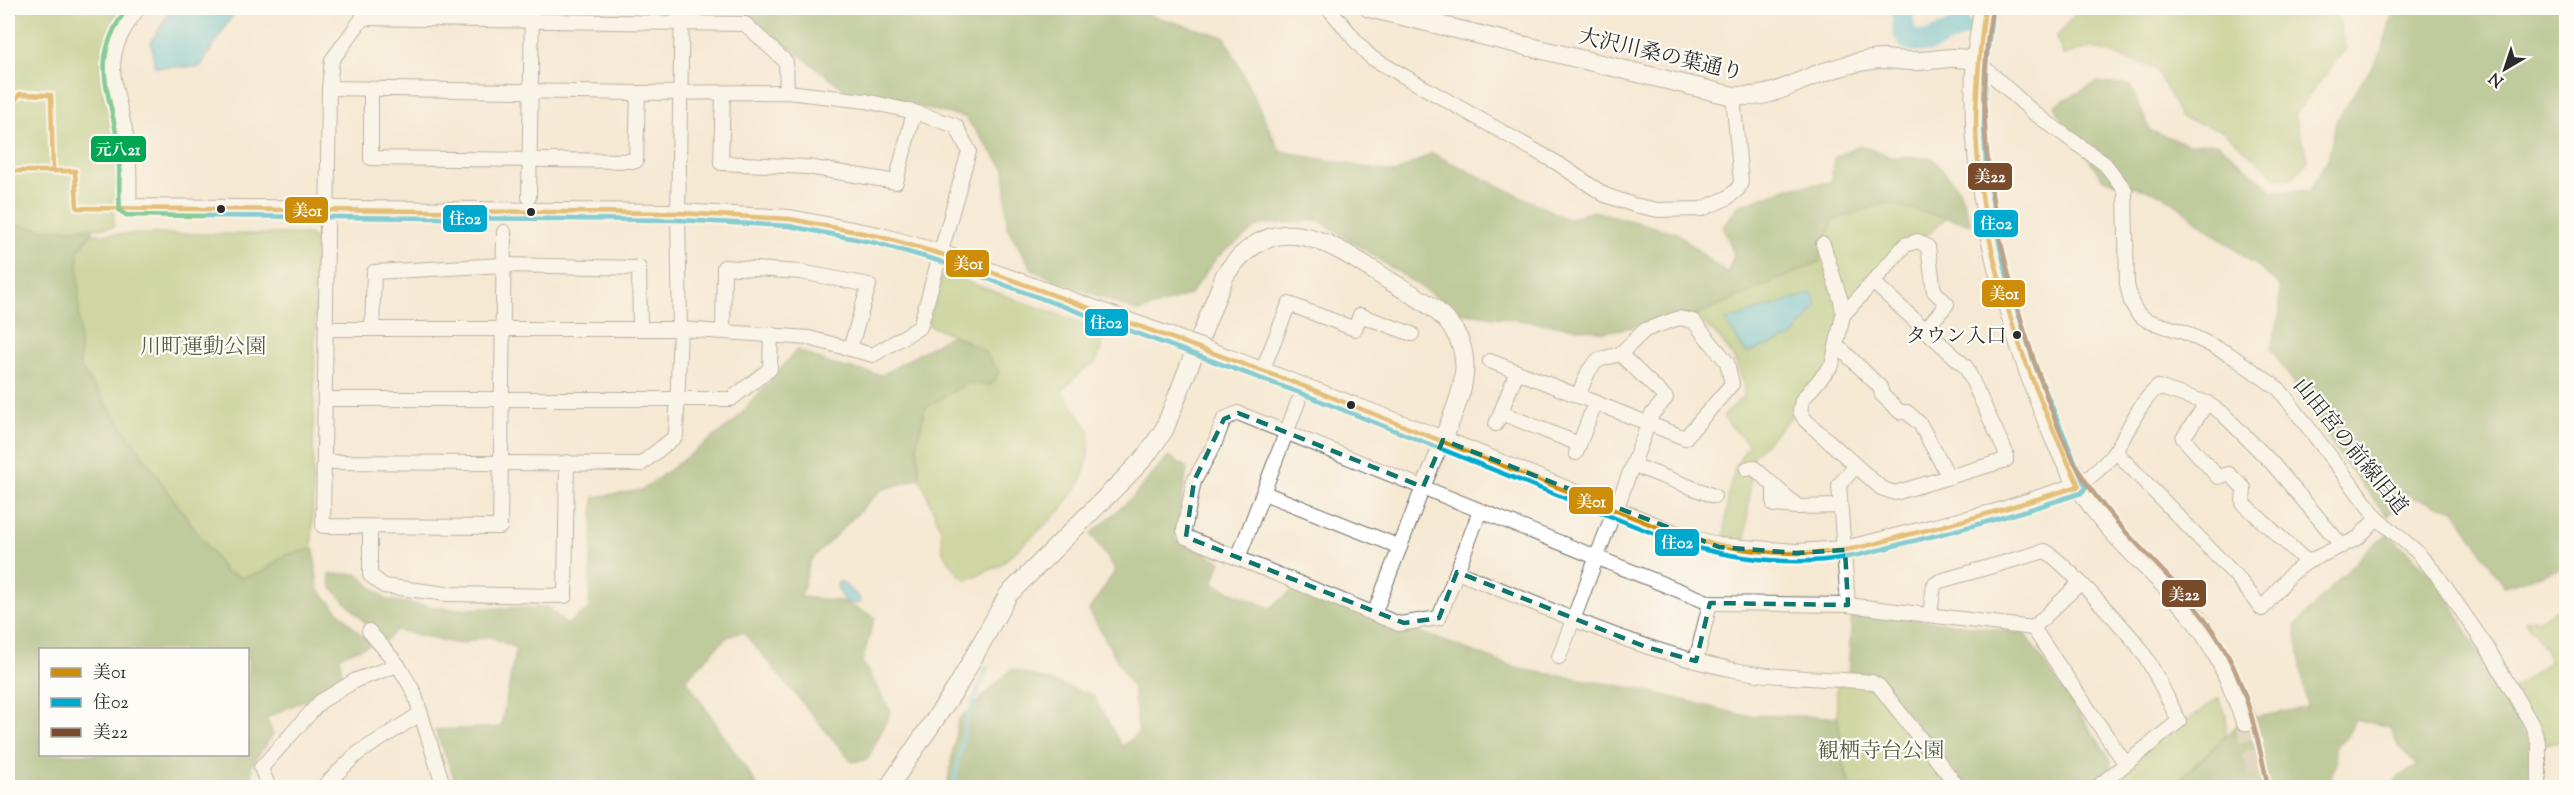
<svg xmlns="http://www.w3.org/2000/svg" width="2574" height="795" font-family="'Sorts Mill Goudy','Noto Serif JP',serif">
  <rect width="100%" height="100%" fill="#fdfcf7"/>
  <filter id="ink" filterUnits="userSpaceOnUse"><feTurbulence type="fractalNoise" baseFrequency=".0167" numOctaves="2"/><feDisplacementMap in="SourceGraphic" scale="12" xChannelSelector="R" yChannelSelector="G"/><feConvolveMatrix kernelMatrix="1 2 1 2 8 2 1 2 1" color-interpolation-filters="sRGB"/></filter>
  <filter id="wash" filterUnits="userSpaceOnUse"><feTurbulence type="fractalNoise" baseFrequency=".008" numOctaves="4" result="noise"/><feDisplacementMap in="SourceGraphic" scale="24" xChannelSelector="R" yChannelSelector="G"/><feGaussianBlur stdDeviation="1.35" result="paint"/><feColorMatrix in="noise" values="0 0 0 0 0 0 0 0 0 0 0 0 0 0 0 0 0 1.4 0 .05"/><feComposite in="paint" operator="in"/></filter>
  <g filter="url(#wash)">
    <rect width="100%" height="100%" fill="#f5e9d3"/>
    <g fill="#9fbf68" stroke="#65754a" stroke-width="1.5">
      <path d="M8,8H109L118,18C90,67 103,85 114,135C118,153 117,173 118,191L113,198L114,227L51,230L8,224Z"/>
      <polygon points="2080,8 2335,8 2346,48 2294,115 2308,161 2290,180 2278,178 2222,130 2181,118 2156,68 2090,47 2064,55 2056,38"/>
      <path d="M1890,191L1958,207L1928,234L1899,250L1842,314L1832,364L1802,398L1790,418L1753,456L1745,543L1724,540L1728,495L1736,465L1749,445L1723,417L1744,395C1744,364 1720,333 1693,316L1819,262L1829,216Z"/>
      <polygon points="90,234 309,234 316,240 312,550 285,555 265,571 243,578 225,572 80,367 78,251"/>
      <path d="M948,275L1107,332L1096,363C1082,367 1073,382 1061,391L1090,432L1087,463L1080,483L1060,511L999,566L967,580L958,574L943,552L941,529L920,478L917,444L924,408L967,383L991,385L968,341L928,325L941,277Z"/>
      <polygon points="2566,605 2566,741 2539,745 2513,689 2549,662 2546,650 2525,620 2539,619"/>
      <path d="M1837,679L1872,682L1959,787H1850C1840,753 1835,714 1837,679Z"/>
      <polygon points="2219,698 2226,715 2226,735 2171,787 2096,788 2179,721 2188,720"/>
    </g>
    <g fill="#7fa65c" stroke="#556844" stroke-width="1.5" fill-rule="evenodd">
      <polygon points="739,8 1125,8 1225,37 1280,151 1395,173 1432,153 1567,219 1594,211 1677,233 1727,274 1734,254 1723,227 1738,206 1789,188 1831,182 1834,158 1860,145 1891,157 1932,158 1959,189 1971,224 1886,203 1833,220 1819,262 1693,316 1605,332 1459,312 1319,220 1260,225 1217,257 1190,294 1139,312 1033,271 1007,227 1005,169 965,117 849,93"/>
      <polygon points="2394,8 2566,8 2566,563 2556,570 2504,586 2455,510 2414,498 2409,493 2387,516 2338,453 2271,348 2280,313 2279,286 2257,266 2162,194 2103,179 2062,121 2055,105 2098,82 2130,86 2151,131 2188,144 2218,143 2273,191 2310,191 2329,156 2336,121 2382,52"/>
      <path d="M8,224L51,230L95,228L78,251L80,367L225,572L243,578L265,571L285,555L314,549L318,589L370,645L340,656L343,682L266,718L273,734L251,766L253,787H8ZM40,650H248V754H40Z"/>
      <polygon points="951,335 983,350 999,372 991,385 967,383 925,408 917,444 920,478 881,490 810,561 801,597 840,601 875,617 862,661 891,712 867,760 852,762 743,632 727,637 686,679 758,787 458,787 435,730 501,727 516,648 489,636 459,644 396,630 384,642 331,587 329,574 357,574 387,600 448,609 548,607 566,625 589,609 594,497 642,490 734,422 797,350 833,365 882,375"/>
      <polygon points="1169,456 1187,468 1175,540 1221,561 1213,584 1270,608 1297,587 1520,669 1639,689 1742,715 1838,717 1844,767 1850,787 947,788 958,720 1012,669 1093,695 1122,747 1139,733 1133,689 1089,610 1116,570 1091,534 1132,498"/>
      <polygon points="2388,534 2438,580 2535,753 2534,787 2393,787 2397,778 2418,765 2398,746 2390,727 2355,719 2347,737 2334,748 2337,763 2326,787 2171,788 2243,720 2307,707 2295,626 2366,551"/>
      <polygon points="1852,611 2024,633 2111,760 2111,767 2086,787 1968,787 1883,684 1848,674"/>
    </g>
    <g fill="#5bc3d8" stroke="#437782" stroke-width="1.5">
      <polygon points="172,8 237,8 200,67 155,67 151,42"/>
      <polygon points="1812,293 1817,306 1792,337 1746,353 1726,321"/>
      <path d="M841,582L860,598V603C845,606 838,597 837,583Z"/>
    </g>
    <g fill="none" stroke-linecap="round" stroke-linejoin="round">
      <polyline stroke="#5bc3d8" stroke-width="4" points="953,788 966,721 987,667"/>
      <polyline stroke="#5bc3d8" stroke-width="22" points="1902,8 1904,33 1909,40 1928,42 1961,27"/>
    </g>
  </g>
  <g filter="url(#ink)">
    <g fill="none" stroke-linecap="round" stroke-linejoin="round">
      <polyline stroke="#cdc3b1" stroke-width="21" stroke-dasharray="21 10" stroke-linecap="butt" points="2246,720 2261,788"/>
      <defs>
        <g id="street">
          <polyline points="370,8 332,60 329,88 323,526 500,527 504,232"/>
          <path d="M1328,8C1344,24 1355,43 1372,58L1557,163L1605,195L1634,205L1658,210L1702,209L1727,198L1738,189L1741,182L1733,96"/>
          <polyline points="362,18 745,24 786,62 787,92"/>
          <polyline points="1977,61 2034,113 2105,164 2125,190 2127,284 2131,302 2138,314 2148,321 2184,332 2229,354 2279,389 2377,518 2416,551 2437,575 2488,649 2532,725 2539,745 2539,788"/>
          <polyline points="371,89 371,158 636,161 638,93"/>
          <polyline points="723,94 721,163 808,167 896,182 914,112"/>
          <polyline points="529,197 532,8"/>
          <polyline points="1823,244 1841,301 1843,315"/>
          <polygon points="1873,282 1966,367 2006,453 2006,460 1895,493 1881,488 1805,420 1800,411 1802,400 1832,365 1843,315"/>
          <polyline points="1873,282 1905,245 1918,241 1928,247 1934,291 1947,304 1925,330"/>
          <polyline points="372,328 374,272 504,265 639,268 640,329"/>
          <polyline points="326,329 680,329 809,338 873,355 920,327 969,151 956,126 914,112 866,101 787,92 638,93 329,88"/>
          <polyline points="723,331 724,267 801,272 869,285 850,349"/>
          <polyline points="1837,348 1843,351 1880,387 1882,395 1900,412 1907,412 1920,424 1949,477"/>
          <polyline points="1490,361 1685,438 1732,384 1727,362 1703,333 1693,321 1679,318 1645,330 1620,354 1598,360 1589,370 1578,396"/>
          <polyline points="1262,371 1289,304 1355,329 1360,315 1412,334"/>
          <polyline points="325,399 731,399 770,369 771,334"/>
          <polyline points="2207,403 2183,438 2218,477 2229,474 2244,488 2243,503 2307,562"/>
          <polyline points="1501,413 1579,444"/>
          <polyline points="1496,424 1517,372"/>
          <polyline points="2115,451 2238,578 2262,609 2290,575 2307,562 2358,538 2377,518"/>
          <polyline points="1576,453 1595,403"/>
          <polyline points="324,462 641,464 676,436 680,329 678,213 682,8"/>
          <polyline points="1633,465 1714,496"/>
          <polyline points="1747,469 1753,467 1798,507 1840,506"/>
          <polyline points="1774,486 1774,505 1798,507"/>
          <path d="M2079,486C2092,475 2107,464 2116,450C2130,428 2138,404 2158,387L2207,403L2223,414L2272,463L2342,546"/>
          <polyline points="1264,493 1400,547"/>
          <polyline points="1616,509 1652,414 1666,398 1620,354"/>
          <polyline points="1480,511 1439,618 1399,624 1186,537 1184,530 1194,481 1214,445 1224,419 1238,413 1710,603 1848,605 2033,628 2125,763"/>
          <polyline points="370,527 370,575 384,586 447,594 565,596 567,462"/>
          <polyline points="1238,558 1298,402"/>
          <path d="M1457,572C1549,608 1642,653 1740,671C1780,679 1831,678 1872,682L1879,686L1959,788"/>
          <polyline points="1848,605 1839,485 1856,466"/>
          <polyline points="1374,614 1423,487 1443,440"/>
          <path d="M1930,614L1934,585L1940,581L2045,551C2060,558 2127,631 2139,647C2155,669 2166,697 2179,721L2096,788"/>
          <polyline points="2033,628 2080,583"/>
          <polyline points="369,631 398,665 414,692 444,788"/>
          <polyline points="1559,657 1610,522"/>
          <polyline points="1696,661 1710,603"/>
          <polyline points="269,788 261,768 320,702 356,680 398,665"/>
          <polyline points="322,788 357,754 420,714"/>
        </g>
        <g id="secondary">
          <path d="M136,8C99,56 111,76 123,130C128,155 128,182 127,208L678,213L790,219L878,236L941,254L1165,335"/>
          <path d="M1369,8L1733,96C1774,99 1788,84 1824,72C1843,66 1862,60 1882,59C1894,59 1906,62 1919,61C1942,60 1953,55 1977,61"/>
          <polyline points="1227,358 1443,440 1677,535 1719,547 1796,553 1845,550 1996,513 2079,486"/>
          <path d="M888,788L957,687L1008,595L1123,480L1145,457L1164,430L1225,275C1277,201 1333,245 1390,281C1418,298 1452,313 1462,348C1471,380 1454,410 1443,440"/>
        </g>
        <path id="primary" d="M1985,8C1982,25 1979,44 1977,62C1970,167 1995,270 2029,369C2046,417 2064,466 2095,508C2127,551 2171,583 2201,626C2222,655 2234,687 2246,720"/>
      </defs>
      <use href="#street" stroke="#726e66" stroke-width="16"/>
      <use href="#secondary" stroke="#726e66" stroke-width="20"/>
      <use href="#primary" stroke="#726e66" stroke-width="23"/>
      <use href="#street" stroke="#fff" stroke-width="14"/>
      <use href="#secondary" stroke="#fff" stroke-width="18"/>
      <use href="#primary" stroke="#fff" stroke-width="21"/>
      <defs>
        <polyline id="secondary-bridge" points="1165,335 1227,358"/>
      </defs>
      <use href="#secondary-bridge" stroke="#726e66" stroke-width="20" stroke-linecap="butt"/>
      <use href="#secondary-bridge" stroke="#fff" stroke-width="18"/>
      <defs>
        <g id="bus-1">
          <polyline points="8,109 20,94 51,95 53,171"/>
          <path d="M8,171H75L77,208L678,213L790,219L878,236L941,254L1306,387L1677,535C1731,550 1788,558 1845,550C1867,547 1890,539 1911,534C1968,520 2023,504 2079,486C2025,374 1979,251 1976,126C1976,86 1980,47 1985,8"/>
        </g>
        <path id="bus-2" d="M204,216L678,220L789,226L876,243L939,261L1303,394L1675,542C1730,558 1790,567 1847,557C1868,554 1889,547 1909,542C1968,528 2024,512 2081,493L2086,488L2036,368L2010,288L2000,247L1986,165L1984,126L1986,67L1992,9"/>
        <path id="bus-3" d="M1992,9C1971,130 1996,246 2034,361C2049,403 2063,448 2088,485C2126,541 2181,581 2217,637C2246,681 2257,735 2268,786"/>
        <path id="bus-4" d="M127,8C88,63 110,86 118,145C121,167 118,189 120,211L126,215L204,216"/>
      </defs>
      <use href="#bus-1" stroke="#fdfcf7" stroke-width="9"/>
      <use href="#bus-2" stroke="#fdfcf7" stroke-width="9"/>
      <use href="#bus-3" stroke="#fdfcf7" stroke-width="9"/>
      <use href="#bus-4" stroke="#fdfcf7" stroke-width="9"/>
      <use href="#bus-1" stroke="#ce8d09" stroke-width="4.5"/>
      <use href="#bus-2" stroke="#00a9ce" stroke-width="4.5"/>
      <use href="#bus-3" stroke="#7a4b2a" stroke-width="4.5"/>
      <use href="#bus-4" stroke="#00a651" stroke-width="4.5"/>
    </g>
  </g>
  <path d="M0 0H2574V795H0ZM1238,413L1423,487L1443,440L1719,547L1796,553L1845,550L1848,605L1710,603L1696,661L1646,647L1457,572L1439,618L1404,623L1186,537L1194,481L1224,419Z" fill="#f5e9d3" fill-opacity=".55" fill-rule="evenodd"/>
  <path fill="none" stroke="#0f766e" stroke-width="4.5" stroke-dasharray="12 8" stroke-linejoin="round" d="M1238,413L1423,487L1443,440L1719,547L1796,553L1845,550L1848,605L1710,603L1696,661L1646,647L1457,572L1439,618L1404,623L1186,537L1194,481L1224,419Z"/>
  <g fill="#2b2b2b" stroke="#fdfcf7" stroke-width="2">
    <circle cx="221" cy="209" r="5"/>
    <circle cx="531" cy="212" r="5"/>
    <circle cx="2017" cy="335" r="5"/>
    <circle cx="1351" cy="405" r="5"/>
  </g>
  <g text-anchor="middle" stroke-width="4.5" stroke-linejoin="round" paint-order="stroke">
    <g font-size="20" fill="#2b2b2b" stroke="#fdfcf7" text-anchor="end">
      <text x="2006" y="342">タウン入口</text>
    </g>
    <g font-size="21" fill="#2b2b2b" stroke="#fdfcf7">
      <text transform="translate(1661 54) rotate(13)" y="7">大沢川桑の葉通り</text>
      <text transform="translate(2351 446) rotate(51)" y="7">山田宮の前線旧道</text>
    </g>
    <g font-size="21" fill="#545f40" stroke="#fdfcf7">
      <text x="203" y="353">川町運動公園</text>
      <text x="1881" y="757">観栖寺台公園</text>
    </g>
  </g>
  <g stroke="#fdfcf7" stroke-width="2">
    <rect x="90" y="135" width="57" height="28" rx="6" fill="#00a651"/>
    <rect x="1967" y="162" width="46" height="29" rx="6" fill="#7a4b2a"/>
    <rect x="284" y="196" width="45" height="28" rx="6" fill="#ce8d09"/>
    <rect x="442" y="204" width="46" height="29" rx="6" fill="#00a9ce"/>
    <rect x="1973" y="209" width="46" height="29" rx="6" fill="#00a9ce"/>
    <rect x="945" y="249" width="45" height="29" rx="6" fill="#ce8d09"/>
    <rect x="1981" y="279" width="45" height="29" rx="6" fill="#ce8d09"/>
    <rect x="1084" y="308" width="45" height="29" rx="6" fill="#00a9ce"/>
    <rect x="1568" y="486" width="46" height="29" rx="6" fill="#ce8d09"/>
    <rect x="1654" y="528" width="46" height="29" rx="6" fill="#00a9ce"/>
    <rect x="2161" y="579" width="46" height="29" rx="6" fill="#7a4b2a"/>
  </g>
  <g font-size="16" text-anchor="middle" font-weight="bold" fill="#fff">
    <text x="118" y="155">元八21</text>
    <text x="1990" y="182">美22</text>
    <text x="307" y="216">美01</text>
    <text x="465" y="224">住02</text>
    <text x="1996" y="229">住02</text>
    <text x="968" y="269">美01</text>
    <text x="2004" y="299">美01</text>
    <text x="1106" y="328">住02</text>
    <text x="1591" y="507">美01</text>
    <text x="1677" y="548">住02</text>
    <text x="2184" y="600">美22</text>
  </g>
  <rect width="2574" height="795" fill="none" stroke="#fdfcf7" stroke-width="30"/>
  <rect x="39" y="648" width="210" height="108" fill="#fdfcf7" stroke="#a9a8a5" stroke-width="1.5"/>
  <rect x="51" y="668" width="30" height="9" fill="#ce8d09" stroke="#a9a8a5" stroke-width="1.5"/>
  <text x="93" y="678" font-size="18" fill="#2b2b2b">美01</text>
  <rect x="51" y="698" width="30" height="9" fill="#00a9ce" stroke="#a9a8a5" stroke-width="1.5"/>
  <text x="93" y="708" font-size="18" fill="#2b2b2b">住02</text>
  <rect x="51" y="728" width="30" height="9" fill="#7a4b2a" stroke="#a9a8a5" stroke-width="1.5"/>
  <text x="93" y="738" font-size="18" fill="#2b2b2b">美22</text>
  <g transform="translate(2505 69) rotate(219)" stroke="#fdfcf7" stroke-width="4.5" paint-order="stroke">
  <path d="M0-4.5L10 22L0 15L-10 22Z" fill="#2b2b2b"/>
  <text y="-9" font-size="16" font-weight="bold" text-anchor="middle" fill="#2b2b2b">N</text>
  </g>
</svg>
